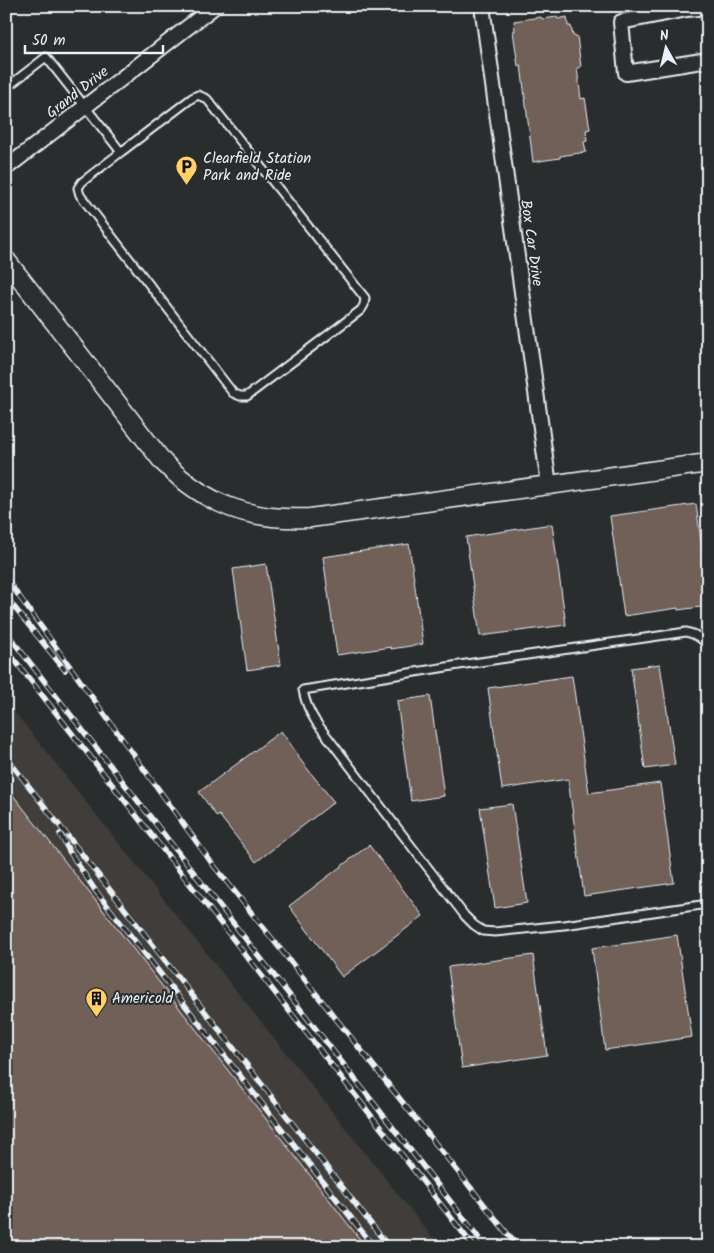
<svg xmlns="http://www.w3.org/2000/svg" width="714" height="1253" font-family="Kalam,sans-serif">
  <rect width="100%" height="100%" fill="#2a2d2e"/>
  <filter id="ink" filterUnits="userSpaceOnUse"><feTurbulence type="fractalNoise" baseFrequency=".02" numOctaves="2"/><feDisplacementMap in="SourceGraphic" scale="10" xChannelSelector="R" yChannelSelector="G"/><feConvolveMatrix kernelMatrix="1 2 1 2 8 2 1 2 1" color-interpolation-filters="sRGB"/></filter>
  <g filter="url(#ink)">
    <polygon fill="#3f3c3b" points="6,701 440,1247 6,1247"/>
    <g fill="#716059" stroke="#e8f1f8">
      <polygon points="541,17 542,19 557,17 558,19 567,17 568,26 571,26 573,36 577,36 581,67 577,68 581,99 585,98 590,129 586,130 587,141 584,142 586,152 560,156 560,158 533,162 521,65 518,66 513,31 515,31 514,21"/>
      <polygon points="696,504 708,593 708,606 678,610 678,608 624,616 610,516"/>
      <polygon points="552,524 566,625 480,636 466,537"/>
      <polygon points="409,544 423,644 391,649 391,647 337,655 323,557"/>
      <polygon points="266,564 281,665 247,670 233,569"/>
      <polygon points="660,664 675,765 645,769 631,668"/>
      <polygon points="572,676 589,793 660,783 674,883 584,896 568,779 502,789 488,688"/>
      <polygon points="430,696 444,796 411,801 397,701"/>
      <polygon points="281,731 299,756 298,757 334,802 256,862 219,815 217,817 199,792"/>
      <polygon points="6,786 366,1247 6,1247"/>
      <polygon points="512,804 527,903 495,908 480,808"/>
      <polygon points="369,845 423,916 342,977 289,906"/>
      <polygon points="677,935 692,1037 605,1050 592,948 644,941 644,940"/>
      <polygon points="533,955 547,1055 462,1068 448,967"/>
    </g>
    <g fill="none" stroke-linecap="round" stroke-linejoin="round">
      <defs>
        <g id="service">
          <polyline points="6,88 46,57 121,152 82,182 78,188 80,195 233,393 240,396 247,396 361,310 364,305 365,298 207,99 198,95 192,98 121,152"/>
          <path d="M708,646C702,638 696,634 686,632L459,665L303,690C305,702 309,711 316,722L465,916L474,925L483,931L495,932L564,925L708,904"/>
        </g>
        <g id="minor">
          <polyline points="482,6 549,485"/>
          <polyline points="708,7 687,9 621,22 626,73 708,60"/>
          <polyline points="6,168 215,6"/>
        </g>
        <path id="tertiary" d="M6,260L163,462C206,505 250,521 310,518L708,463"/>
      </defs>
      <use href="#service" stroke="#e8f1f8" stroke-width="11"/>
      <use href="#minor" stroke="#e8f1f8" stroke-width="18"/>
      <use href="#tertiary" stroke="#e8f1f8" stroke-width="21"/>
      <use href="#service" stroke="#2a2d2e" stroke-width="7"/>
      <use href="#minor" stroke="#2a2d2e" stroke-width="14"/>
      <use href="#tertiary" stroke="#2a2d2e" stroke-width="18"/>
      <defs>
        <g id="rail">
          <polyline points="6,578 211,862 518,1247"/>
          <polyline points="6,597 65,670"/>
          <polyline points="6,632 486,1247"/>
          <polyline points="6,649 474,1247"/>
          <polyline points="6,757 389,1247"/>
          <polyline points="6,776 10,780"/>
          <polyline points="60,834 69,851 95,890 374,1247"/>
        </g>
      </defs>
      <use href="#rail" stroke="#e8f1f8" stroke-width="5.5"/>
      <use href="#rail" stroke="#2a2d2e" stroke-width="4" stroke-dasharray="11" stroke-linecap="butt"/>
    </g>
  </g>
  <defs>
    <symbol id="parking-pin" viewBox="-11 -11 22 30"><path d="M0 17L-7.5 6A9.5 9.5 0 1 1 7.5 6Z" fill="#ffd166" stroke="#2a2d2e"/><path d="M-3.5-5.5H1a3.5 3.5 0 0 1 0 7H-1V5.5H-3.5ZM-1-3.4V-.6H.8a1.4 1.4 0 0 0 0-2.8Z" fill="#111"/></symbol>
    <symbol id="building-pin" viewBox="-11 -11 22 30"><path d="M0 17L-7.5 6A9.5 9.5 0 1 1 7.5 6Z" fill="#ffd166" stroke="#2a2d2e"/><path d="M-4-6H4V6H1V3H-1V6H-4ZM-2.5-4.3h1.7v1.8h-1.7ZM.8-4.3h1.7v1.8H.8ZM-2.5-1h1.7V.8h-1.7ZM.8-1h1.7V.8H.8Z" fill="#111"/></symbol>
  </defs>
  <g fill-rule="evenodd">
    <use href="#parking-pin" x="174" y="154" width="25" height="34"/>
    <use href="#building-pin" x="84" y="986" width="25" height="34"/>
  </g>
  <g text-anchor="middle" stroke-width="4" stroke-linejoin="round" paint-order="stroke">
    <g font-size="15" fill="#e8f1f8" stroke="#2a2d2e">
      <text transform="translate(77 92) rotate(-38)" y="5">Grand Drive</text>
      <text transform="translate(532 243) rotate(82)" y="5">Box Car Drive</text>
    </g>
    <g font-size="15" fill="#e8f1f8" stroke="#2a2d2e" text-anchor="start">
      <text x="203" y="163">Clearfield Station<tspan x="203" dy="17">Park and Ride</tspan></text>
      <text x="112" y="1003">Americold</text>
    </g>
  </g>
  <rect width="714" height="1253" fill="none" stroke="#2a2d2e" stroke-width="25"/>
  <rect x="12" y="12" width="689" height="1228" fill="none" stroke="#e8f1f8" stroke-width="2" filter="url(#ink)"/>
  <g transform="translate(666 48) rotate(352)" stroke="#2a2d2e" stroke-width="4" paint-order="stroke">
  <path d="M0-4L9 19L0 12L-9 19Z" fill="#e8f1f8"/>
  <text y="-8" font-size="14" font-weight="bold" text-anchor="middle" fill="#e8f1f8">N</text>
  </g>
  <path d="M25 45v8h138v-8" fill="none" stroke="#e8f1f8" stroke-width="2.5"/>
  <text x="32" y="45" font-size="15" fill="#e8f1f8" stroke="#2a2d2e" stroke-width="4" paint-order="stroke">50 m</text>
</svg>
